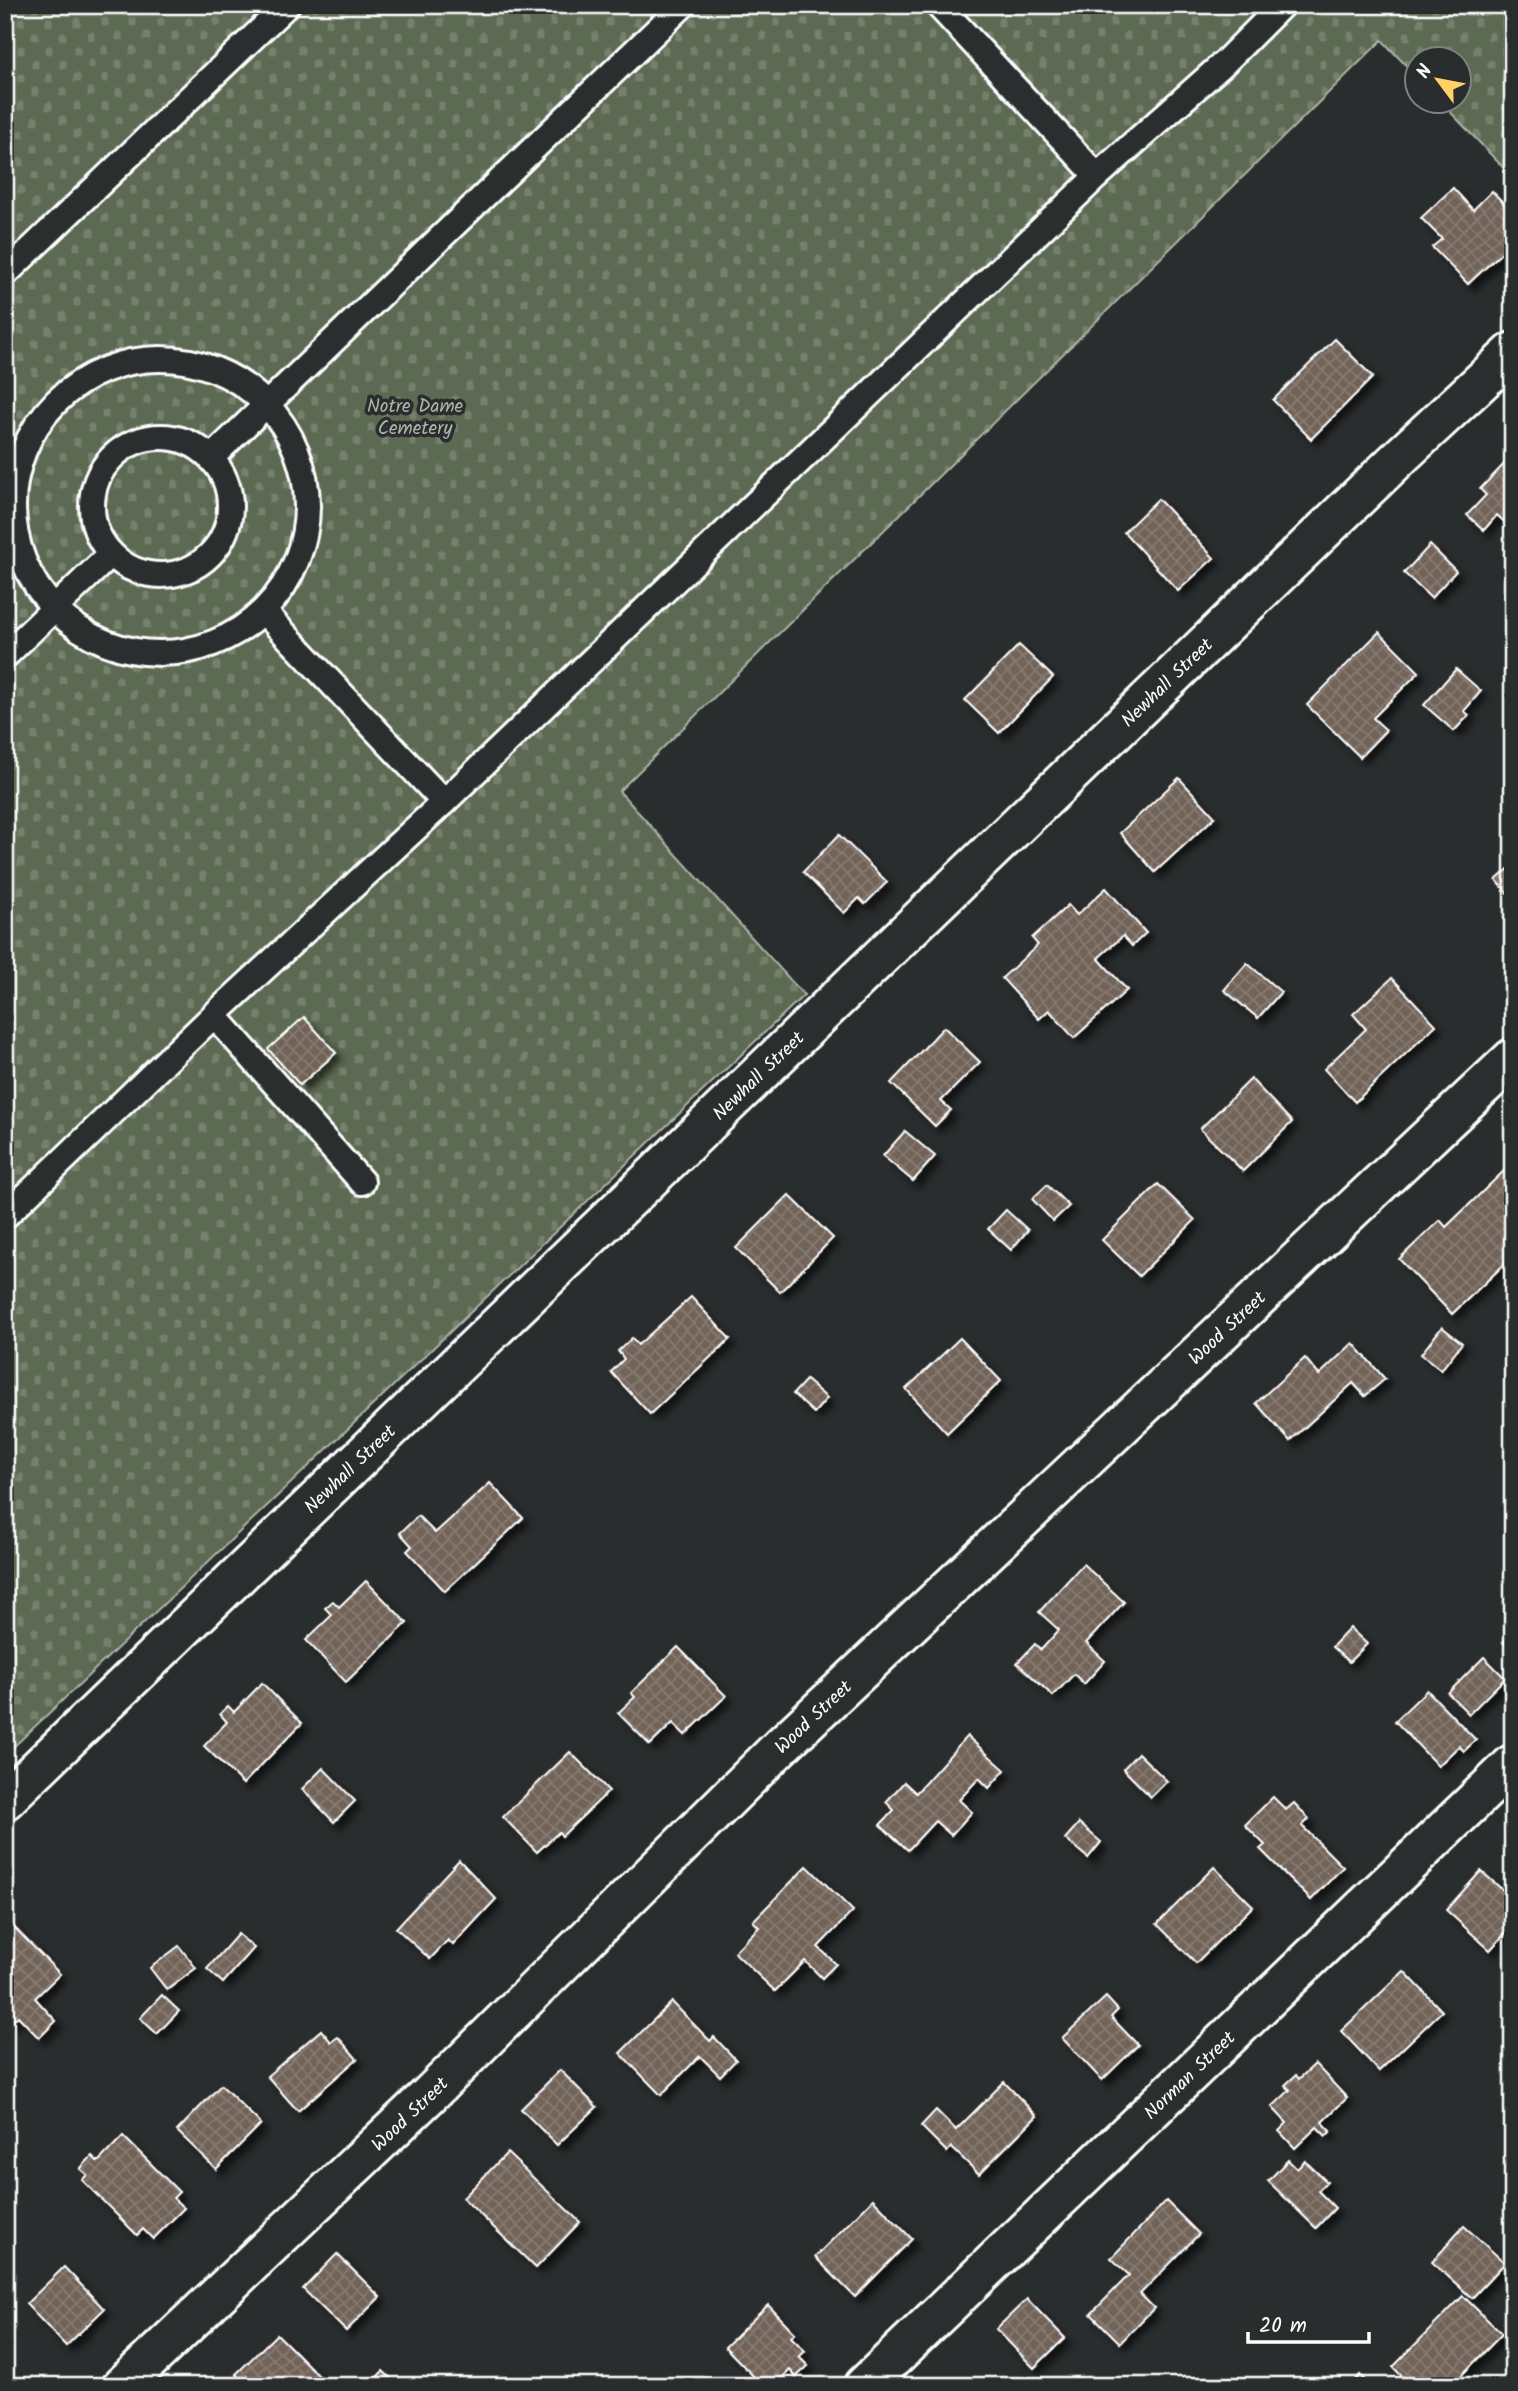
<svg xmlns="http://www.w3.org/2000/svg" width="1518" height="2391" font-family="Kalam,sans-serif">
  <defs>
    <pattern id="cemetery-stones" width="16" height="16" patternUnits="userSpaceOnUse" patternTransform="scale(1.75)"><rect width="16" height="16" fill="#5d6b52"/><path d="M2 7V4a2 2 0 0 1 4 0v3zM10 15v-3a2 2 0 0 1 4 0v3z" fill="#75816c"/></pattern>
    <pattern id="building-cross-hatch" width="8" height="8" patternUnits="userSpaceOnUse" patternTransform="scale(1.75)"><rect width="8" height="8" fill="#726359"/><path d="M0 0l8 8M0 8l8-8" fill="none" stroke="#877a72"/></pattern>
    <filter id="shadow"><feDropShadow dx="6" dy="6" stdDeviation="3.5" flood-color="#0009"/></filter>
  </defs>
  <rect width="100%" height="100%" fill="#2a2d2e"/>
  <filter id="ink" filterUnits="userSpaceOnUse"><feTurbulence type="fractalNoise" baseFrequency=".0143" numOctaves="2"/><feDisplacementMap in="SourceGraphic" scale="14" xChannelSelector="R" yChannelSelector="G"/><feConvolveMatrix kernelMatrix="1 2 1 2 8 2 1 2 1" color-interpolation-filters="sRGB"/></filter>
  <g filter="url(#ink)">
    <polygon fill="url(#cemetery-stones)" stroke="#aeb5a8" stroke-width="2" points="5,5 1513,5 1513,178 1441,102 1458,102 1458,60 1416,60 1416,76 1382,40 619,791 804,995 5,1755"/>
    <g fill="url(#building-cross-hatch)" stroke="#fff" stroke-width="2" filter="url(#shadow)">
      <polygon points="1453,188 1473,210 1492,191 1513,213 1513,242 1468,284 1432,247 1442,239 1421,218"/>
      <polygon points="1335,339 1373,377 1311,439 1273,400"/>
      <polygon points="1513,455 1513,530 1497,515 1484,530 1467,515 1486,495 1480,489"/>
      <polygon points="1158,499 1214,558 1178,591 1124,532"/>
      <polygon points="1430,545 1456,571 1431,598 1404,573"/>
      <polygon points="1379,632 1419,672 1373,718 1386,730 1360,757 1307,705"/>
      <polygon points="1019,645 1053,677 999,733 965,700"/>
      <polygon points="1456,669 1481,691 1464,711 1469,715 1454,731 1424,705"/>
      <polygon points="1179,778 1215,817 1155,872 1120,833"/>
      <polygon points="839,835 887,882 865,904 859,898 844,913 803,872"/>
      <polygon points="1513,865 1513,899 1496,880"/>
      <polygon points="1106,888 1146,933 1132,946 1123,936 1098,958 1127,990 1074,1038 1049,1010 1039,1019 1002,978 1038,945 1032,938 1068,905 1077,915"/>
      <polygon points="1247,963 1281,992 1258,1018 1224,990"/>
      <polygon points="1392,978 1436,1025 1355,1102 1324,1069 1366,1029 1353,1014"/>
      <polygon points="304,1017 336,1053 300,1085 268,1049"/>
      <polygon points="944,1027 980,1062 941,1101 951,1110 935,1126 891,1083"/>
      <polygon points="1251,1079 1292,1122 1243,1171 1200,1129"/>
      <polygon points="905,1131 935,1156 913,1181 883,1156"/>
      <polygon points="1507,1168 1513,1174 1513,1256 1452,1314 1399,1259 1440,1220 1446,1227"/>
      <polygon points="1158,1184 1195,1220 1139,1276 1102,1240"/>
      <polygon points="1047,1185 1069,1206 1053,1221 1032,1199"/>
      <polygon points="789,1195 833,1238 780,1292 736,1248"/>
      <polygon points="1006,1210 1028,1230 1011,1250 988,1229"/>
      <polygon points="691,1297 730,1339 650,1414 611,1372 624,1359 618,1351 632,1338 638,1345"/>
      <polygon points="1442,1327 1462,1343 1441,1370 1421,1354"/>
      <polygon points="960,1338 1001,1381 947,1433 906,1389"/>
      <polygon points="1353,1343 1385,1379 1365,1396 1353,1383 1290,1441 1256,1403 1305,1358 1319,1375"/>
      <polygon points="806,1380 827,1398 814,1413 793,1394"/>
      <polygon points="490,1483 523,1518 445,1591 407,1551 412,1546 400,1533 418,1516 435,1533"/>
      <polygon points="1083,1564 1124,1602 1086,1643 1105,1661 1084,1684 1074,1674 1053,1696 1017,1663 1035,1644 1041,1650 1059,1630 1039,1612"/>
      <polygon points="366,1581 407,1623 346,1682 306,1640 332,1615 325,1608 333,1601 339,1607"/>
      <polygon points="1350,1628 1367,1644 1349,1662 1332,1647"/>
      <polygon points="1513,1633 1513,1652 1503,1642"/>
      <polygon points="678,1647 726,1696 685,1735 673,1723 650,1745 618,1713 635,1697 631,1693"/>
      <polygon points="1484,1657 1505,1678 1469,1714 1448,1693"/>
      <polygon points="262,1683 302,1723 243,1784 204,1746 227,1722 220,1714 228,1706 234,1712"/>
      <polygon points="1427,1690 1476,1740 1464,1751 1459,1746 1438,1766 1395,1721"/>
      <polygon points="967,1736 1005,1770 989,1788 979,1778 959,1800 972,1812 951,1835 935,1821 908,1850 880,1825 894,1810 886,1802 904,1782 916,1793"/>
      <polygon points="570,1752 609,1791 562,1836 559,1832 537,1852 503,1817"/>
      <polygon points="1138,1753 1167,1781 1151,1797 1123,1769"/>
      <polygon points="323,1768 355,1801 334,1822 302,1789"/>
      <polygon points="1273,1797 1286,1810 1294,1803 1309,1819 1302,1826 1343,1867 1311,1900 1260,1849 1265,1845 1245,1825"/>
      <polygon points="1079,1823 1101,1842 1088,1858 1065,1839"/>
      <polygon points="459,1860 496,1899 453,1945 448,1940 430,1959 396,1928"/>
      <polygon points="807,1866 853,1911 818,1947 836,1964 822,1978 805,1961 775,1991 734,1952 759,1927 753,1921"/>
      <polygon points="1214,1867 1253,1906 1196,1963 1157,1924"/>
      <polygon points="1481,1871 1513,1899 1513,1925 1490,1950 1446,1910"/>
      <polygon points="7,1920 60,1974 35,1998 56,2021 39,2038 18,2016 5,2028"/>
      <polygon points="238,1934 254,1948 223,1983 207,1969"/>
      <polygon points="179,1946 196,1968 167,1990 150,1968"/>
      <polygon points="1404,1971 1442,2011 1379,2071 1341,2031"/>
      <polygon points="162,1995 179,2011 157,2034 140,2018"/>
      <polygon points="1106,1997 1118,2010 1111,2017 1138,2045 1102,2080 1062,2038"/>
      <polygon points="672,2002 710,2041 714,2037 736,2060 720,2076 700,2056 661,2095 620,2053"/>
      <polygon points="321,2030 331,2042 338,2037 357,2059 298,2111 267,2076"/>
      <polygon points="1315,2064 1347,2098 1322,2122 1331,2131 1326,2136 1317,2127 1295,2148 1279,2131 1287,2123 1272,2107 1290,2090 1285,2085 1296,2075 1299,2079"/>
      <polygon points="560,2070 597,2107 557,2145 521,2109"/>
      <polygon points="1004,2082 1037,2116 979,2174 951,2147 947,2152 921,2126 936,2110 956,2130"/>
      <polygon points="221,2085 261,2124 216,2169 177,2131"/>
      <polygon points="123,2136 179,2192 173,2198 184,2208 153,2239 143,2229 137,2235 82,2180 87,2175 80,2169 92,2156 98,2162"/>
      <polygon points="507,2153 580,2222 536,2268 463,2198"/>
      <polygon points="1288,2160 1297,2169 1305,2161 1327,2182 1318,2191 1335,2208 1316,2228 1268,2181"/>
      <polygon points="873,2199 912,2239 855,2297 815,2257"/>
      <polygon points="1166,2201 1199,2234 1140,2294 1154,2308 1120,2343 1091,2314 1129,2275 1111,2258"/>
      <polygon points="1464,2226 1505,2263 1472,2298 1432,2262"/>
      <polygon points="337,2254 380,2297 346,2331 303,2289"/>
      <polygon points="64,2267 104,2309 66,2346 26,2304"/>
      <polygon points="1463,2296 1502,2334 1451,2386 1411,2386 1393,2367"/>
      <polygon points="1027,2299 1065,2338 1034,2368 996,2329"/>
      <polygon points="768,2305 795,2333 791,2337 805,2351 799,2357 808,2366 796,2377 790,2370 774,2386 763,2386 725,2347"/>
      <polygon points="277,2334 329,2386 248,2386 236,2374"/>
      <polygon points="383,2371 399,2386 372,2386 370,2384"/>
      <polygon points="1360,2375 1370,2386 1349,2386"/>
    </g>
    <g fill="none" stroke-linecap="round" stroke-linejoin="round">
      <defs>
        <g id="lane">
          <polyline points="938,5 1097,176"/>
          <polyline points="5,274 287,5"/>
          <circle cx="160" cy="506" r="147"/>
          <circle cx="161" cy="506" r="69"/>
          <polyline points="212,457 683,5"/>
          <polyline points="264,612 444,802"/>
          <polyline points="5,656 111,554"/>
          <polyline points="214,1015 362,1182"/>
          <polyline points="5,1216 214,1015 444,802 1097,176 1224,63 1282,5"/>
        </g>
        <g id="street">
          <path id="s1" d="M5,1800L1403,454L1513,352"/>
          <path id="s2" d="M122,2386L428,2096L780,1747L1513,1058"/>
          <path id="s3" d="M864,2386L1513,1764"/>
        </g>
      </defs>
      <use href="#lane" stroke="#fff" stroke-width="30"/>
      <use href="#street" stroke="#fff" stroke-width="44"/>
      <use href="#lane" stroke="#2a2d2e" stroke-width="24"/>
      <use href="#street" stroke="#2a2d2e" stroke-width="38"/>
    </g>
  </g>
  <g text-anchor="middle" stroke-width="7" stroke-linejoin="round" paint-order="stroke">
    <g font-size="19" fill="#aeb5a8" stroke="#2a2d2e">
      <text x="415" y="412">Notre Dame<tspan x="415" dy="22">Cemetery</tspan></text>
    </g>
    <g font-size="19" fill="#fff" stroke="#2a2d2e">
      <text dy="7" stroke="none"><textPath href="#s1" startOffset="1612">Newhall Street</textPath></text>
      <text dy="7" stroke="none"><textPath href="#s1" startOffset="1045">Newhall Street</textPath></text>
      <text dy="7" stroke="none"><textPath href="#s2" startOffset="1530">Wood Street</textPath></text>
      <text dy="7" stroke="none"><textPath href="#s1" startOffset="478">Newhall Street</textPath></text>
      <text dy="7" stroke="none"><textPath href="#s2" startOffset="962">Wood Street</textPath></text>
      <text dy="7" stroke="none"><textPath href="#s3" startOffset="450">Norman Street</textPath></text>
      <text dy="7" stroke="none"><textPath href="#s2" startOffset="396">Wood Street</textPath></text>
    </g>
  </g>
  <rect width="1518" height="2391" fill="none" stroke="#2a2d2e" stroke-width="28"/>
  <rect x="14" y="14" width="1490" height="2363" fill="none" stroke="#fff" stroke-width="2.5" filter="url(#ink)"/>
  <g transform="translate(1438 80) rotate(302)"><circle r="33" fill="#2a2d2e" stroke="#7f8182" stroke-width="2"/>
  <path d="M0-5L12 26L0 18L-12 26Z" fill="#ffd166"/>
  <text y="-10" font-size="19" font-weight="bold" text-anchor="middle" fill="#ffffff">N</text>
  </g>
  <path d="M1248 2332v10h121v-10" fill="none" stroke="#ffffff" stroke-width="3.5"/>
  <text x="1259" y="2332" font-size="21" fill="#ffffff" stroke="#2a2d2e" stroke-width="5" paint-order="stroke">20 m</text>
</svg>
